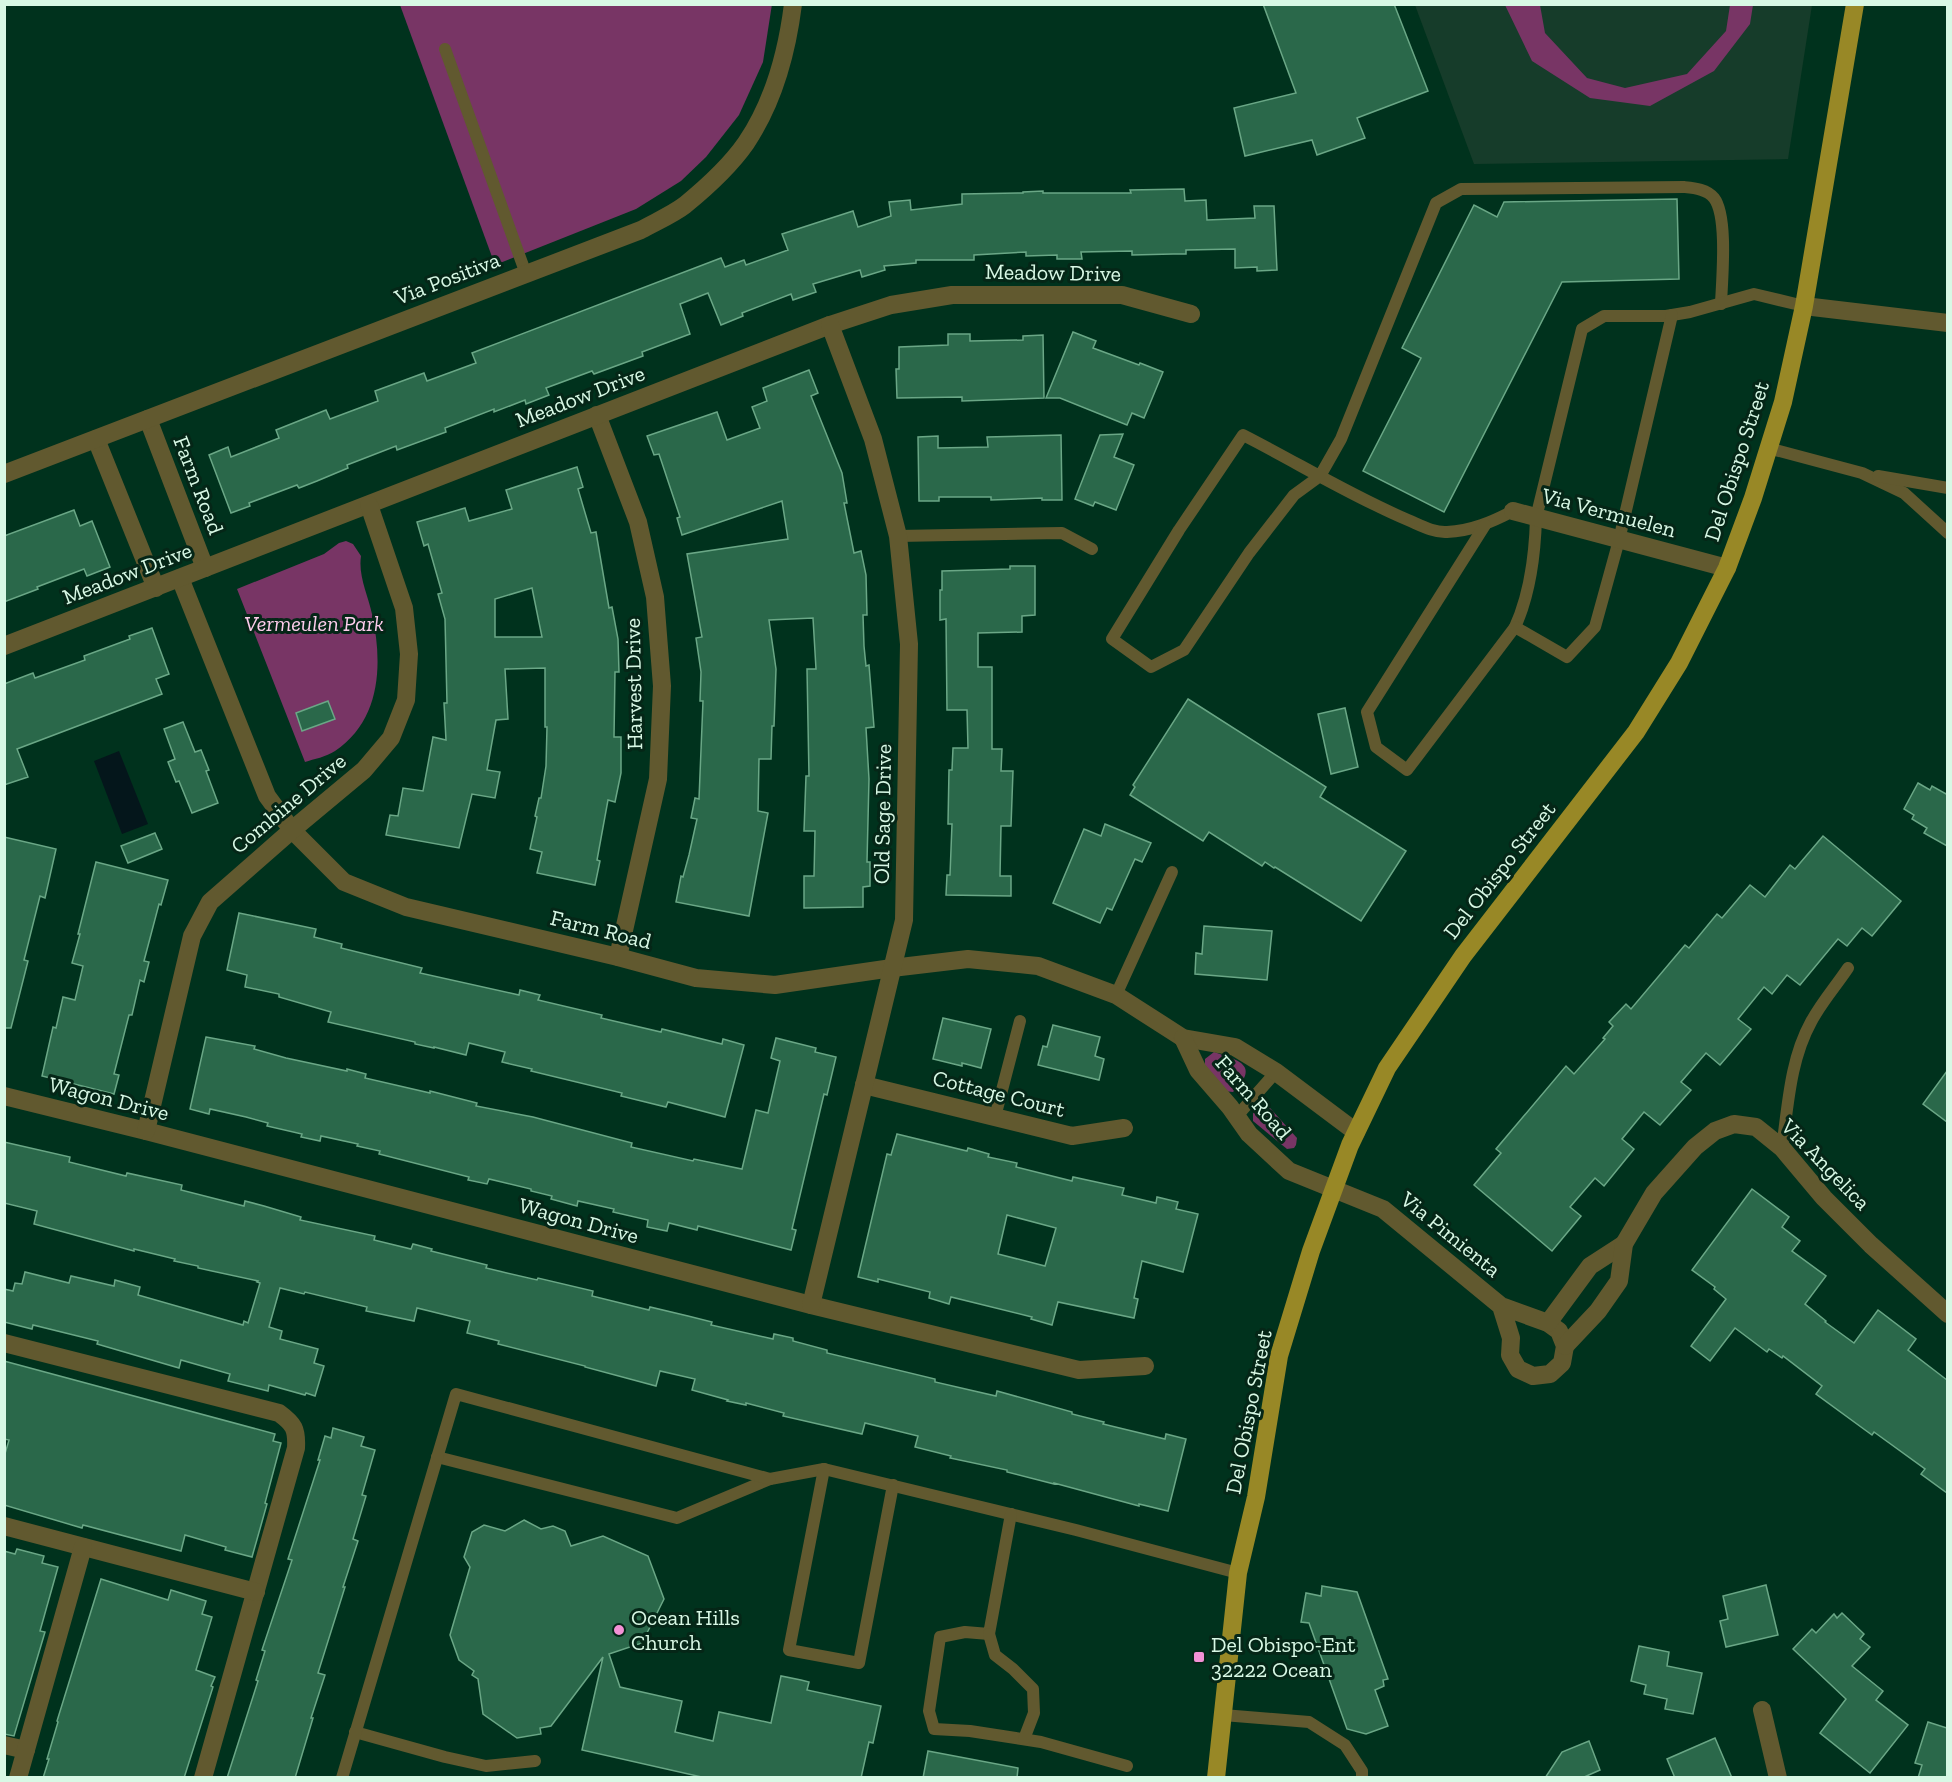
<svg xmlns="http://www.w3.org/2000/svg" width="1952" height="1782" font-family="'Zilla Slab',serif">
  <rect width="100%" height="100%" fill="#00321d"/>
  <polygon fill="#163c2a" points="1415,5 1812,5 1788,159 1474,164"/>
  <g fill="#783565">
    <polygon points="772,4 763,62 739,115 706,157 681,181 636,209 495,265 400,5"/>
    <polygon points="1505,5 1540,5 1545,33 1587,78 1625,88 1687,74 1726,31 1730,5 1753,5 1750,24 1714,71 1650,106 1590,98 1532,61"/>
    <path d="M346,541L353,544L361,556C358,576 368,595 372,614C383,664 381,720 335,751C326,757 314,759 305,762L237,589L324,554L339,543Z"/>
    <path d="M1214,1052C1238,1060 1261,1065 1233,1092L1224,1091L1205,1066V1059Z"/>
    <polygon points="1264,1105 1270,1108 1297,1138 1296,1145 1294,1148 1287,1149 1253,1121 1253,1112 1257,1106"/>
  </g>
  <polygon fill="#04161b" points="119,751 148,824 122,834 94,761"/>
  <g fill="#2a684a" stroke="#6aa786" stroke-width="1.5" fill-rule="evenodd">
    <polygon points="1263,4 1394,4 1428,91 1357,118 1365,138 1317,155 1312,140 1245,156 1234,108 1296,93"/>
    <polygon points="1184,189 1185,201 1206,200 1207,220 1255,218 1254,206 1274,206 1277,270 1257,271 1257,267 1235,268 1235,249 1186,250 1186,254 1173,254 1132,255 1132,251 1081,252 1082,259 1057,259 1057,255 1026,256 1026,252 974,255 974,260 916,260 916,263 884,266 885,270 862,277 860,270 813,284 816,292 793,300 791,294 742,313 743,316 721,325 708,293 680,304 690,334 642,352 643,356 594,374 592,371 546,388 549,395 526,404 525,400 494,412 494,409 445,428 446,432 397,450 396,446 347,465 348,468 317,481 299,488 297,485 249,503 250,506 231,513 209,455 228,447 231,457 279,438 276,430 326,410 330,419 378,401 375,391 424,373 427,381 476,363 472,353 721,258 725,267 744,260 746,265 788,250 782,234 853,211 858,227 891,216 889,202 910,200 911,210 962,204 962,194 1023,193 1023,192 1043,191 1043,193 1131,193 1130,190"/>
    <polygon points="1677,199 1679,279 1562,282 1444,512 1363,471 1421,358 1402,348 1474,205 1497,217 1504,202"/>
    <polygon points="1073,332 1096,341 1093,348 1139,365 1140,363 1163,372 1144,418 1132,413 1127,425 1060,398 1046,398"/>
    <polygon points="948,334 970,334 970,341 1023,340 1023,336 1043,335 1044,398 962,401 962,397 897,398 896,369 899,369 899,347 948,345"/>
    <polygon points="809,370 818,393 811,396 842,473 847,503 844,503 854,553 861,551 866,575 867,615 863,615 864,646 866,666 869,665 874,727 866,728 869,779 867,862 870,862 870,886 863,887 863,907 804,908 804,876 814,876 815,831 804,831 806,776 809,776 807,669 816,669 813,618 769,620 776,669 774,726 772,726 771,759 759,759 758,811 768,813 749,916 676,902 681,876 683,877 689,855 697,819 691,818 695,798 699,799 703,701 700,701 701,672 696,638 702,637 687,554 788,539 782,501 682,535 677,518 680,517 659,454 654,455 647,436 717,412 727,440 760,428 752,407 767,401 763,388"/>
    <polygon points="1123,434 1114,457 1134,465 1116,510 1095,502 1093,506 1075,499 1100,435"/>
    <polygon points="1061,435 1062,500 1042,500 1042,498 991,500 991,497 939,497 939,501 919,501 918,437 938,436 938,448 988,447 987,437"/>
    <path d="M577,467L583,487L578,489L591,533L596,532L609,608L612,607L618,639L619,672H615L614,737H621V773L615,802L608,800L597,860L600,861L595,885L537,873L542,852L530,849L537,817L535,816L539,798H541L546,766L547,727H545V668L505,669L508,719L496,720L487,770L500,772L495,798L472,794L459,848L386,835L390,815L398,816L403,788L423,791L433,737L446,740L444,703H447L445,619L438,594L442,593L428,544L424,546L417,522L465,508L469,521L512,509L506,490ZM532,588L542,637H495V599Z"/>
    <polygon points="74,510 80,526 92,521 110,567 87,576 84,569 37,587 38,589 4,602 4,536"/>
    <polygon points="1010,566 1035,566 1035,615 1022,616 1022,632 978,633 978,667 992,667 992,749 1002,749 1001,771 1013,771 1011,826 1001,826 1000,876 1011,876 1011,896 946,895 947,875 950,875 952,824 948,824 949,770 952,770 953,748 968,748 967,710 947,710 946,619 940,620 940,590 942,590 942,571 1010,569"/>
    <polygon points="152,628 169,674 156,679 162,694 17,749 28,777 4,785 4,684 33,673 35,678 85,660 84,656 130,639 129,636"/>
    <polygon points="1188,699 1326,787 1320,797 1406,851 1361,921 1275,867 1274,868 1265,862 1262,866 1209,832 1203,841 1130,795 1135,787 1133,785"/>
    <polygon points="328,701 335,719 302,731 296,713"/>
    <polygon points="1345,708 1358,767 1331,774 1318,714"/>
    <polygon points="183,722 195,752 201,750 209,770 206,771 218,803 192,813 179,781 176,782 168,762 175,759 164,729"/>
    <polygon points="1918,783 1930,790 1932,786 1946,794 1947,792 1947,846 1924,833 1927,828 1912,819 1914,815 1904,809"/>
    <polygon points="1105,824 1151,843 1142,862 1135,859 1112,910 1107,908 1100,923 1053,903 1084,829 1101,836"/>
    <polygon points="155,833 162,849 128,863 121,846"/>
    <polygon points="1823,836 1901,901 1872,936 1862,928 1847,946 1838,939 1800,985 1787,975 1772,994 1764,987 1738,1019 1751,1029 1720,1065 1706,1053 1681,1082 1691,1090 1660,1125 1644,1112 1622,1139 1634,1149 1604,1186 1595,1178 1570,1207 1581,1216 1552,1251 1474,1185 1501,1153 1496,1149 1566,1066 1574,1074 1605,1039 1603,1038 1613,1026 1609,1022 1626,1004 1631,1009 1685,945 1689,948 1717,914 1722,918 1750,885 1765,897 1790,865 1795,869"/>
    <polygon points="4,837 56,849 45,898 40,896 24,960 28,961 11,1028 4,1028"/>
    <polygon points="96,862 168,880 161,905 159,904 144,961 149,962 144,982 140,980 132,1015 129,1015 114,1074 119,1075 114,1094 42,1076 53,1027 56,1028 63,997 75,1000 83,966 72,963 80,934 78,934"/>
    <polygon points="239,913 316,929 314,937 342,944 341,948 422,968 420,973 519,995 520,990 540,995 538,1000 602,1015 601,1018 661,1032 662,1029 722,1044 723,1039 744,1045 725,1117 668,1102 666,1107 621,1096 622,1093 531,1071 532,1069 502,1062 505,1052 469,1043 466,1055 434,1047 434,1048 415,1044 415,1042 328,1022 331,1012 279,997 279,994 245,987 247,975 227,970"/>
    <polygon points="1204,926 1272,931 1267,980 1195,974 1196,953 1202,954"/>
    <polygon points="943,1018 991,1029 981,1068 962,1063 962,1066 933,1059"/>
    <polygon points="1053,1025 1100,1037 1095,1056 1104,1059 1099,1080 1038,1065 1043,1046 1047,1047"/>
    <polygon points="206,1037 255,1046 254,1049 286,1058 347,1071 347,1069 366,1074 365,1078 430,1093 430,1091 477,1103 476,1106 533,1117 632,1143 631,1147 693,1161 694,1159 742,1169 756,1110 768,1113 780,1061 771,1058 776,1038 816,1048 815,1052 836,1057 827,1095 824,1094 792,1229 796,1230 791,1250 698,1226 697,1230 669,1223 667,1231 647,1227 648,1220 613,1212 614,1209 578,1201 577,1206 551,1199 552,1196 531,1191 531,1189 489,1179 487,1184 468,1180 469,1177 379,1154 380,1151 357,1146 358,1144 321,1136 320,1141 301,1137 302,1134 267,1126 268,1123 246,1117 210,1109 209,1114 190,1109"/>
    <polygon points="1947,1071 1947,1122 1923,1104"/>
    <path d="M897,1134L967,1151L968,1148L989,1154L988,1157L1017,1163L1016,1167L1072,1181L1073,1177L1124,1188L1122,1195L1156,1203L1157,1197L1178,1202L1176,1209L1198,1214L1183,1272L1142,1261L1134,1298L1138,1299L1134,1318L1058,1302L1052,1325L1031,1319L1032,1317L951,1297L949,1304L929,1298L930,1292L878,1279V1282L858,1277L887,1154L891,1155ZM1007,1215L1056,1228L1045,1266L998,1254Z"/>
    <polygon points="4,1142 70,1157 69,1162 126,1176 127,1173 182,1185 181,1190 244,1206 245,1201 264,1206 301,1217 300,1220 375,1236 374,1240 411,1249 413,1244 432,1249 431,1251 487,1265 486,1268 537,1280 538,1278 593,1291 592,1296 649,1310 650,1307 688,1316 712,1322 711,1325 773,1339 774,1334 793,1338 793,1341 827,1350 827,1353 935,1379 935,1382 996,1396 997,1391 1072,1412 1072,1414 1104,1422 1103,1424 1165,1439 1166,1434 1186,1439 1168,1511 1139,1504 1139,1506 1054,1483 1054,1484 1007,1472 1007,1470 950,1458 951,1456 915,1447 918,1436 865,1423 862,1434 783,1416 784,1413 746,1403 746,1405 727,1401 728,1400 692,1390 695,1379 660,1371 656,1386 585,1367 585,1366 498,1344 499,1341 467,1333 470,1321 417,1308 414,1321 366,1311 367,1307 305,1292 304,1294 280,1288 269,1327 282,1331 280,1339 318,1349 314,1363 324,1366 315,1396 306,1393 305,1395 269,1385 268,1391 228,1381 230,1374 181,1360 179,1368 97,1344 98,1341 33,1325 32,1329 4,1322 4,1289 13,1291 15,1283 22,1284 25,1272 69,1283 71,1276 114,1286 115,1280 140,1287 138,1295 243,1325 244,1321 248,1323 260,1283 257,1282 258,1281 198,1268 198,1266 174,1261 175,1259 134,1249 134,1251 34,1224 37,1211 4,1203"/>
    <polygon points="1752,1189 1789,1217 1782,1227 1800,1241 1792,1251 1826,1276 1805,1304 1826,1321 1825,1322 1854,1343 1878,1310 1916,1339 1908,1350 1947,1380 1947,1493 1921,1474 1925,1469 1874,1432 1872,1435 1816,1394 1822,1386 1783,1356 1782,1358 1769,1349 1767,1352 1735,1328 1710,1361 1691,1346 1726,1299 1714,1289 1715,1287 1692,1270"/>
    <polygon points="4,1361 275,1434 273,1441 281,1443 265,1503 267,1504 252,1557 225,1550 226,1547 185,1535 181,1551 83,1525 82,1528 4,1505 4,1457 9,1440 4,1439"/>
    <polygon points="333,1428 364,1437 361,1446 375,1450 362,1495 366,1496 353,1539 358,1541 343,1587 345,1587 318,1673 325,1675 311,1718 313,1718 295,1778 227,1778 258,1681 256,1680 265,1651 262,1650 292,1560 288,1559 320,1460 318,1460 325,1436 331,1438"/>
    <polygon points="524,1520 541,1529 553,1526 565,1531 571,1546 603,1536 648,1556 664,1599 642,1643 609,1654 620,1687 682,1701 675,1732 713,1741 719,1712 771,1723 781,1676 801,1680 809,1682 807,1690 881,1706 873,1743 869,1742 861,1778 706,1778 582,1750 603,1657 551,1726 540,1728 541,1734 517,1738 483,1714 478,1679 472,1675 474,1671 459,1660 450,1635 470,1567 464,1557 472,1532 484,1525 505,1531"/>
    <polygon points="17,1549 44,1556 42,1563 58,1567 40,1631 45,1632 14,1736 4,1734 4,1551 15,1554"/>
    <polygon points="101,1579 168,1600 171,1590 206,1601 202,1614 212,1617 196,1670 215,1677 211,1686 213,1687 184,1778 43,1778 49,1759 47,1759 58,1722 57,1721"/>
    <polygon points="1766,1585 1778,1635 1726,1647 1720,1621 1728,1619 1723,1596"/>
    <polygon points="1322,1586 1357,1592 1388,1679 1383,1680 1384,1686 1375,1690 1388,1726 1366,1734 1347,1729 1309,1623 1301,1622 1306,1593 1321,1596"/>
    <polygon points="1842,1613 1864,1634 1860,1639 1870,1647 1852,1666 1883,1691 1876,1700 1908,1725 1870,1773 1820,1733 1846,1699 1793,1649 1812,1629 1816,1633 1834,1614 1837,1618"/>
    <polygon points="1639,1646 1669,1652 1667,1666 1702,1673 1693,1714 1665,1709 1667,1699 1644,1694 1646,1685 1631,1681"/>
    <polygon points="1928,1722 1947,1728 1947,1778 1918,1778 1922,1765 1915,1763"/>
    <polygon points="1715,1738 1732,1778 1675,1778 1667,1759"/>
    <polygon points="1589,1741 1600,1770 1582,1778 1545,1778 1562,1752"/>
    <polygon points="928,1751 1018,1768 1017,1778 923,1778"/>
  </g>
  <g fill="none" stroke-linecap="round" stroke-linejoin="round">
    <g stroke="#61592f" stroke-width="12">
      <polyline points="445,49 526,274"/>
      <polyline points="1768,448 1862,473 1904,493 1948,533"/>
      <polyline points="1878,476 1948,488"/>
      <path d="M1513,511C1492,522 1471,531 1447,532C1434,533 1420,525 1408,520C1351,496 1298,463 1243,435L1179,530L1112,639L1151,667L1184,650L1249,553L1294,495L1320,476L1341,439L1436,203L1461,189L1684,187C1694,188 1707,189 1714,198C1728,216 1722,279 1721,304"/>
      <path d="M1485,525L1367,712L1376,747L1407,770L1515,627C1530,594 1535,554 1536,518L1582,329L1604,316H1666L1690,312L1754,294L1804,306"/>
      <polyline points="898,536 1062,533 1092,549"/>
      <polyline points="1515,627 1567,657 1595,627 1619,540 1672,315"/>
      <polyline points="1116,995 1172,872"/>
      <polyline points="1237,1116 1276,1072"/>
      <polyline points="995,1117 1020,1021"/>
      <path d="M1782,1148C1788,1106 1790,1060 1811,1022C1821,1003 1836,986 1848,968"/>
      <polyline points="437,1457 677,1518 770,1479 824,1469 1076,1530 1238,1573"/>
      <polyline points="824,1469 789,1650 859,1663 893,1485"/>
      <polyline points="1011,1514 989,1634 965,1632 940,1637 929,1711 934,1729 970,1731 1041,1742 1127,1766"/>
      <polyline points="989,1634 995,1655 1013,1669 1033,1689 1034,1713 1024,1739"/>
      <polyline points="1223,1715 1309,1722 1345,1745 1362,1771 1362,1778"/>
      <polyline points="355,1732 445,1757 486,1766 535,1761"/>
      <polyline points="342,1778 456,1394 770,1479"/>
    </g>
    <g stroke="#61592f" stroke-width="18">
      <polyline points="1804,306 1948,323"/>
      <polyline points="597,415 638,522 655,597 662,686 658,779 618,957"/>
      <polyline points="148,419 205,568"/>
      <polyline points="96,439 156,588"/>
      <polyline points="1513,511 1727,568"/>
      <polyline points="180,578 267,796 292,830 344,882 406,907 618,957 696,978 775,985 892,968 968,959 1038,966 1116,995 1183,1038 1235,1047 1276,1072 1356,1132"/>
      <polyline points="4,646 830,325 891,305 952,295 1122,295 1191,314"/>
      <polyline points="1183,1038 1198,1070 1230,1107 1249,1134 1289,1171 1383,1209 1501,1306 1548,1323 1559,1331 1565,1346 1562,1363 1550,1374 1533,1376 1518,1369 1510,1355 1511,1338 1501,1306"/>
      <polyline points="864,1085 1072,1136 1124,1128"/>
      <polyline points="4,1096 146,1131 811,1305 1079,1370 1145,1366"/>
      <polyline points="146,1131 192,936 210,902 292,830 364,770 391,738 406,700 409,654 404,608 369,505"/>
      <polyline points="811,1305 904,920 909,644 898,536 873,439 830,325"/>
      <polyline points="1548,1323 1590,1266 1624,1244"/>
      <path d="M4,1343L279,1413C294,1424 297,1429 296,1448L203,1778"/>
      <polyline points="1565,1346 1598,1311 1619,1281 1624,1244 1654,1193 1695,1147 1715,1131 1734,1124 1756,1127 1782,1148 1824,1198 1871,1245 1948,1314"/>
      <polyline points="4,1526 256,1592"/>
      <polyline points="1762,1710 1778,1778"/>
      <polyline points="4,1745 26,1750"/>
      <polyline points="18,1778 83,1547"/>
    </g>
    <path stroke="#61592f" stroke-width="18" d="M4,474L641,230C655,222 672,215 685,205C707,187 730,166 746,143C773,103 787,52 793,4"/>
    <polyline stroke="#988826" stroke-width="18" points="1216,1778 1238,1573 1256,1497 1279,1356 1311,1251 1350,1145 1387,1068 1463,956 1636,732 1679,663 1727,568 1753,498 1783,402 1804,306 1855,4"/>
  </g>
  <g fill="#f391d5" stroke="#052617" stroke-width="2">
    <circle cx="619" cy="1630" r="6"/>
    <rect x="1193" y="1651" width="12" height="12" rx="3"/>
  </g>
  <g text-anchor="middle" stroke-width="6" stroke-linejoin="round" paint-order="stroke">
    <g font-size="22" fill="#d8f8e5" stroke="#052617">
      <text transform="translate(1053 272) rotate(1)" y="8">Meadow Drive</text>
      <text transform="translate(447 278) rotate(-21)" y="8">Via Positiva</text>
      <text transform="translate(580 396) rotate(-21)" y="8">Meadow Drive</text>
      <text transform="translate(1736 461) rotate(-72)" y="8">Del Obispo Street</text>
      <text transform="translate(199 485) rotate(69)" y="8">Farm Road</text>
      <text transform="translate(1609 512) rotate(15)" y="8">Via Vermuelen</text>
      <text transform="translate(127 573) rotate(-21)" y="8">Meadow Drive</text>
      <text transform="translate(633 684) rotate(-91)" y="8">Harvest Drive</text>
      <text transform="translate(288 803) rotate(-40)" y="8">Combine Drive</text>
      <text transform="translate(882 814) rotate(-89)" y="8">Old Sage Drive</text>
      <text transform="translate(1499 870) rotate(-52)" y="8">Del Obispo Street</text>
      <text transform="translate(601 929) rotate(14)" y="8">Farm Road</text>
      <text transform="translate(999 1093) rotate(14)" y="8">Cottage Court</text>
      <text transform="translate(1254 1097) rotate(49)" y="8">Farm Road</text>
      <text transform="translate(109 1098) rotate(14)" y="8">Wagon Drive</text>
      <text transform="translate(1826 1164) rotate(46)" y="8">Via Angelica</text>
      <text transform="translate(579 1220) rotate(15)" y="8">Wagon Drive</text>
      <text transform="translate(1451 1234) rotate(39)" y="8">Via Pimienta</text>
      <text transform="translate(1248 1412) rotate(-79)" y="8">Del Obispo Street</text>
    </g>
    <g font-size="22" font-style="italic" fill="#fdcdec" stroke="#052617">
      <text x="314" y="631">Vermeulen Park</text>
    </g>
    <g font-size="22" fill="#d8f8e5" stroke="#052617" text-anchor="start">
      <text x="631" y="1625">Ocean Hills<tspan x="631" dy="25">Church</tspan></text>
      <text x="1211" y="1652">Del Obispo-Ent<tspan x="1211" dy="25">32222 Ocean</tspan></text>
    </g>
  </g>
  <rect width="1952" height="1782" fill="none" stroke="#d8f8e5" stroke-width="12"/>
</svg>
